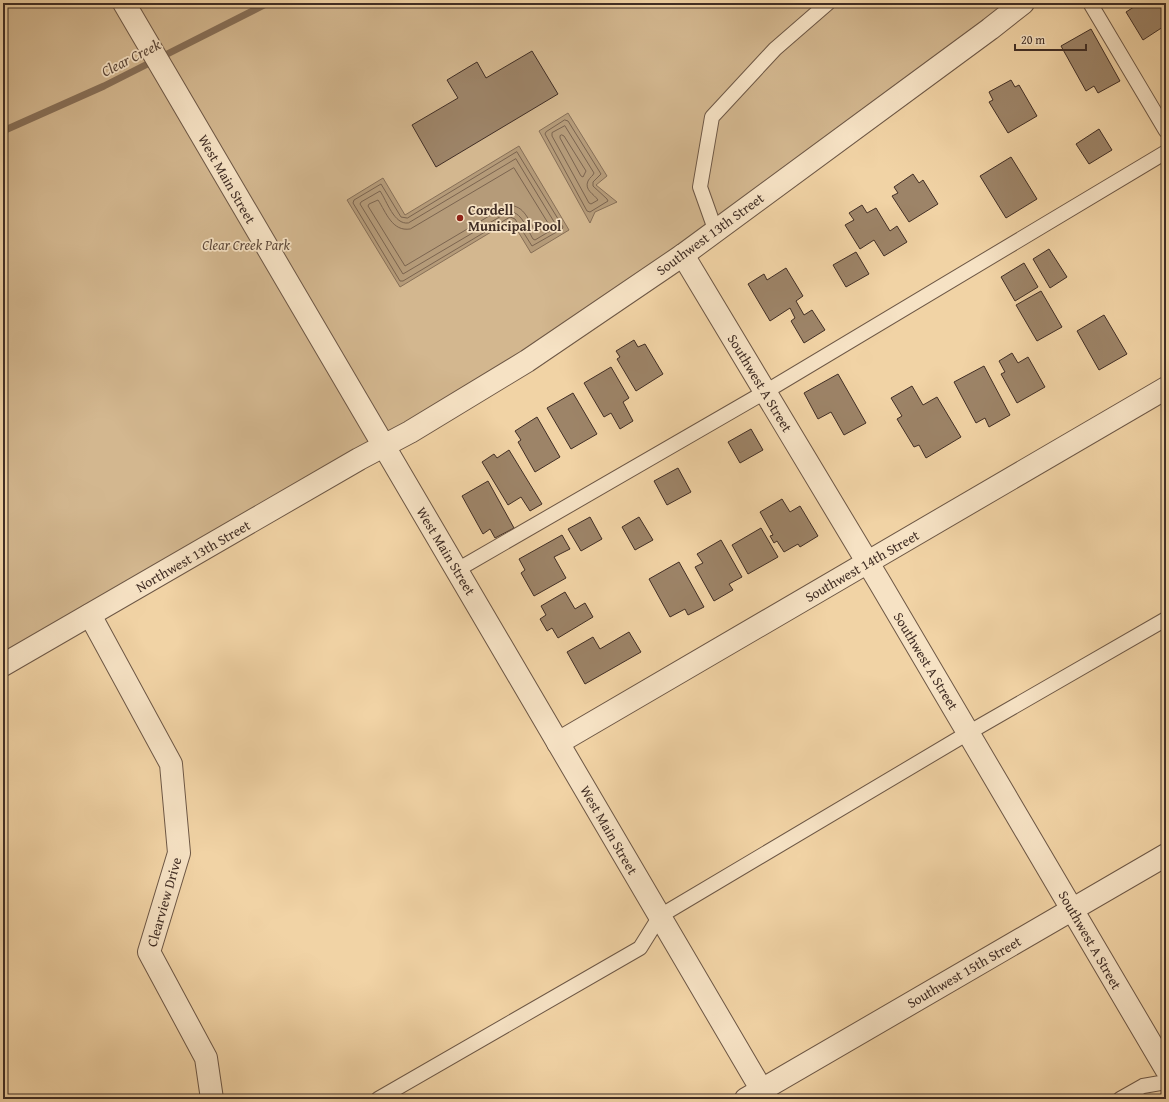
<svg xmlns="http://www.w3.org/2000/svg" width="1169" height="1102" font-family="'Gentium Book Plus',serif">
  <rect width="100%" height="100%" fill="#f1d3a5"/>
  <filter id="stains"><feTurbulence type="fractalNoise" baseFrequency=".005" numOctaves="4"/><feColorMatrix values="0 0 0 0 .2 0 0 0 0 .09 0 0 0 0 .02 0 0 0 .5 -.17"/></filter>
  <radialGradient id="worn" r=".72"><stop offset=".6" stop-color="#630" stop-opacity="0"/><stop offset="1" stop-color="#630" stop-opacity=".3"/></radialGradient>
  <polygon fill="#d3b78f" stroke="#8a725a" points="3,3 1023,3 683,255 3,665"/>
  <g fill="#b59b79" stroke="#876f57">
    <polygon points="568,113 607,176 596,185 617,202 595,212 590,223 539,131"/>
    <polygon points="519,146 569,230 531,253 511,220 400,287 347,200 383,178 405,215"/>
  </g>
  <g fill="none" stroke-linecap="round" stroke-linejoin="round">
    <g stroke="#7b644f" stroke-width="1">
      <polygon points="565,120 568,121 601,174 593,182 593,186 607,199 608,201 590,212 587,211 545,134 546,132"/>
      <path d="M565,126L594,173C593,176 590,177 588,181C584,190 594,194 598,200L591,204L589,203L552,136V133Z"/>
      <polygon points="562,135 564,136 586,171 583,177 581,176 560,138 560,136"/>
      <polygon points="517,152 563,227 562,229 532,246 515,219 510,217 403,281 400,281 353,203 354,200 381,184 401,217 407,218"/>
      <path d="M516,159L556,225L555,228L535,240L533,239C527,229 521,210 508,212L403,274L360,204L361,202L380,191C387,201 394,225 408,223Z"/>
      <path d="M514,168L548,223L547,226L537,231H535C528,219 523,203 506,206L405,266L368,206L369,204L378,200C386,212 392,232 410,229Z"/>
    </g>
    <polyline stroke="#876f57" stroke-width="7" points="3,131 104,86 268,3"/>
  </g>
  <g fill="#9d8468" stroke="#412e25">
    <polygon points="1140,3 1166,3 1166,25 1143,40 1126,12"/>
    <polygon points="1091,29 1120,81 1098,93 1094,86 1086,91 1061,46"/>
    <polygon points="532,51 558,94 436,167 412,125 458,98 447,80 477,62 486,78"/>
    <polygon points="1011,80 1015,87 1019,85 1037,116 1008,133 989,102 993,100 989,92"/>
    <polygon points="1099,129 1112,150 1089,164 1076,144"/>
    <polygon points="1011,157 1037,199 1006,218 980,176"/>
    <polygon points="913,174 919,183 923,180 938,204 909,222 892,196 898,193 894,187"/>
    <polygon points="862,205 867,213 876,208 890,231 897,226 907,242 884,256 874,240 860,249 845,225 854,220 849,213"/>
    <polygon points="1049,249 1067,277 1050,288 1033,259"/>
    <polygon points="856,252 869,274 846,287 833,265"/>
    <polygon points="1024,263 1038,287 1015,301 1001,277"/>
    <polygon points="786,268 803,296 796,301 804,315 812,310 825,330 804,343 791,321 795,318 790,308 770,321 748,284 764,274 767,280"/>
    <polygon points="1041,291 1062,327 1037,341 1016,305"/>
    <polygon points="1104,315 1127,354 1099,370 1077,331"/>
    <polygon points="634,340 638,347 645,344 663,374 636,391 617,359 620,357 616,351"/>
    <polygon points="1012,353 1018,363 1028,357 1045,387 1017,403 1001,374 1005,372 999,361"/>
    <polygon points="984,366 1010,415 989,427 985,418 976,423 954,382"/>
    <polygon points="611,367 629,398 623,402 633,421 620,429 611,413 604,417 584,383"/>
    <polygon points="838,374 866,423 844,435 831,412 818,419 804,393"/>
    <polygon points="912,386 923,405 937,397 961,437 926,458 919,445 914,447 897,419 902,416 891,398"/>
    <polygon points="573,393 597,434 571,449 547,408"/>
    <polygon points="537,417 560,457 535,472 518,442 521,440 515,431"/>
    <polygon points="751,429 763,450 740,463 728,442"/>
    <polygon points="509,450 542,504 530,511 521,497 508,505 482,462 494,454 497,458"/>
    <polygon points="678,468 691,492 667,505 654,481"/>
    <polygon points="488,481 514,528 495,538 490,529 483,534 462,496"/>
    <polygon points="782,499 790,512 800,506 818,536 800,547 798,544 784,552 777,541 774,543 770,536 773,535 760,512"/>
    <polygon points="590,517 602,539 581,551 568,529"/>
    <polygon points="639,517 653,540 635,550 622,527"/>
    <polygon points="761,528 778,557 748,574 732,545"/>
    <polygon points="562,535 570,549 554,557 566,578 534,596 521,573 525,570 519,559"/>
    <polygon points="721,540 742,577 729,584 733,590 714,601 695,567 703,563 697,554"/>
    <polygon points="679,562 704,607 688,615 685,609 670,617 649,579"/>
    <polygon points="565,592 575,609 585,603 593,617 558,638 552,628 547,631 540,619 546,615 541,606"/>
    <polygon points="629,632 641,652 585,684 567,652 593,637 600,649"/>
  </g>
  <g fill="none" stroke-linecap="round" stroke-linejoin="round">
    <defs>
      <g id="lane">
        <polyline points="1090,3 1166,131"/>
        <polyline points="716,232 700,187 712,117 775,49 828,3"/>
        <polyline points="457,570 765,392 1166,152"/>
        <polyline points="378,1099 640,948 660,916 968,733 1166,619"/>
        <polyline points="1120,1099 1143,1086 1166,1082"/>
      </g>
      <g id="street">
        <polyline points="124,3 767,1099"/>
        <polyline points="683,255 880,583 1166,1069"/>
        <polyline points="90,615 171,764 179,853 149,952 206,1058 212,1099"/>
        <polyline points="3,665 359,459 410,432 527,361 683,255 990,29 1023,3"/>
        <polyline points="558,743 1166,388"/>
        <polyline points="746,1099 1166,855"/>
      </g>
    </defs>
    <use href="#lane" stroke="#6d5745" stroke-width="16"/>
    <use href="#street" stroke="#6d5745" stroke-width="24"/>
    <use href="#lane" stroke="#f6e2c4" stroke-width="14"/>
    <use href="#street" stroke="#f6e2c4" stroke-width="22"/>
  </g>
  <circle fill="#8f2418" stroke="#f6e2c4" stroke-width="1.5" cx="460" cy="218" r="4"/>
  <g text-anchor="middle" stroke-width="3.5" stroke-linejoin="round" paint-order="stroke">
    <g font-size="14" fill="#412e25" stroke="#f6e2c4">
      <text transform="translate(227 179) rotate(60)" y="5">West Main Street</text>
      <text transform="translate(710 234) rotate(-36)" y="5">Southwest 13th Street</text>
      <text transform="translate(760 383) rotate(59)" y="5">Southwest A Street</text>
      <text transform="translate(446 551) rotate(59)" y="5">West Main Street</text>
      <text transform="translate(193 556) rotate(-30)" y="5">Northwest 13th Street</text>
      <text transform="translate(862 566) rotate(-30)" y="5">Southwest 14th Street</text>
      <text transform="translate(926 661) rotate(59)" y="5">Southwest A Street</text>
      <text transform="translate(609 830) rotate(60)" y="5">West Main Street</text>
      <text transform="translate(164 902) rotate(-74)" y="5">Clearview Drive</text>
      <text transform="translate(1090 940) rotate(60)" y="5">Southwest A Street</text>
      <text transform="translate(964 972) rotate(-30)" y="5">Southwest 15th Street</text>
    </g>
    <g font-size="14" font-weight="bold" fill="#412e25" stroke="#f6e2c4" text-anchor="start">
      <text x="468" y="215">Cordell<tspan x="468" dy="16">Municipal Pool</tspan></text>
    </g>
    <g font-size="14" font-style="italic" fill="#5e493a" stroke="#f6e2c4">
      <text x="246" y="250">Clear Creek Park</text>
    </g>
    <g font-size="15" font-style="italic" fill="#5e493a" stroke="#f6e2c4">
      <text transform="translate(131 58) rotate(-27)" y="5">Clear Creek</text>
    </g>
  </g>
  <rect width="1169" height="1102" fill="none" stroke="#f1d3a5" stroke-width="16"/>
  <rect x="4" y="4" width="1161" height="1094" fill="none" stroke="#412e25" stroke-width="2"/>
  <rect x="8" y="8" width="1153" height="1086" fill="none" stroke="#412e25"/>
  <path d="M1015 44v6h71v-6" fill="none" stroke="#412e25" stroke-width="2"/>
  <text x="1021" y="44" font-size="12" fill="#412e25" stroke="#f6e2c4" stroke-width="3" paint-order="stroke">20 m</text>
  <rect width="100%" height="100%" filter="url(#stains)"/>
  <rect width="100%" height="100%" fill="url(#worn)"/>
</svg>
